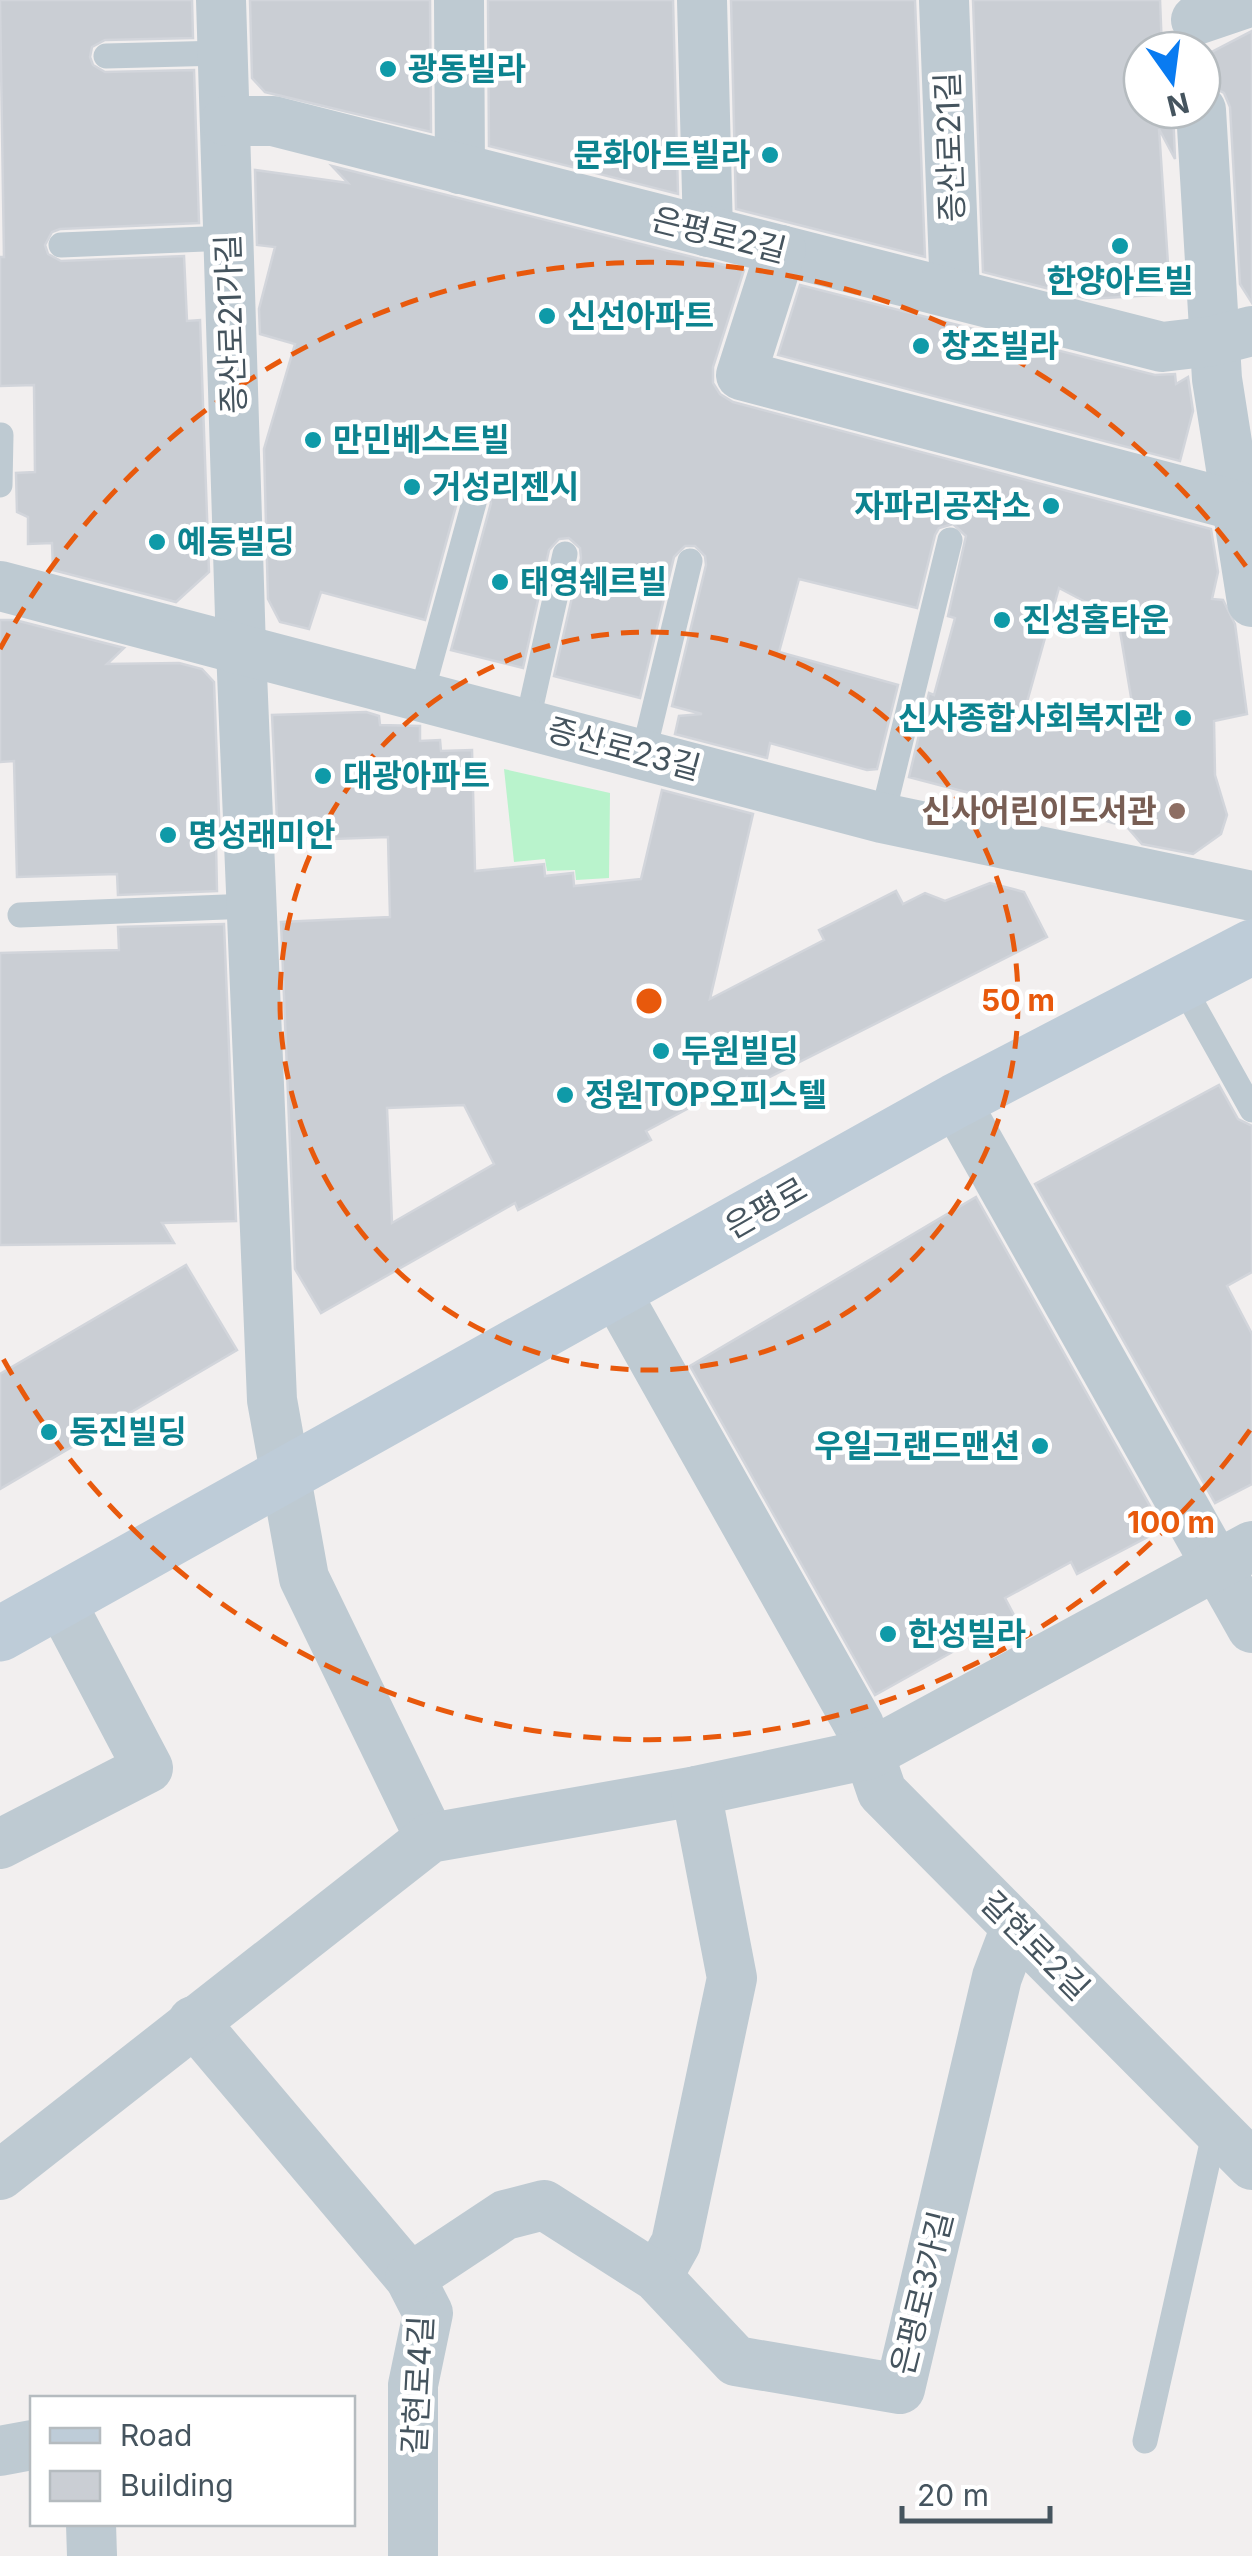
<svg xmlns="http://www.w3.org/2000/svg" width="1252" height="2556" font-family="Inter,'Noto Sans KR',sans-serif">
  <rect width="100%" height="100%" fill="#f2efef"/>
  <polygon fill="#b9f3cc" points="504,769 610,793 609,878 576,880 575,870 547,871 545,859 514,862"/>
  <g fill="#caced4" stroke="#d2d5db" stroke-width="2.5" fill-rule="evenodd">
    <polygon points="0,0 192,0 193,38 105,40 92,47 90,57 93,65 105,72 194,70 199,223 60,229 52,232 45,245 48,254 61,261 184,256 187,321 200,320 209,572 176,602 53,570 52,543 28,544 28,517 17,512 16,473 35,472 34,385 0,386 0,257 4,257"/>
    <polygon points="250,0 430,0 431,132 265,92 252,78"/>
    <polygon points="488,0 673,0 678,194 489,146"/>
    <polygon points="731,0 915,0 925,257 736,209"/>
    <polygon points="973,0 1160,0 1162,50 1142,50 1142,110 1173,110 1175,159 1159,129 1170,294 1089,299 983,272"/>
    <polygon points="1252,31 1252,303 1240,284 1230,107 1224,93 1202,82 1202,57"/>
    <path d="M332,166L744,270L713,367V383L720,394L733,402L1211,529L1218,572L1212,599L1223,600L1235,624L1247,714L1214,721L1215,775L1227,815L1221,834L1193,854L1142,844L1127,827L1003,791L1000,801L909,777L929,693L934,695L955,618L948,616L966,536L953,524L939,528L935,535L917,608L799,579L779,652L898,685L877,769L867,770L770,743L767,758L675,734L679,716L702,714L672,706L706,565L705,556L695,546H685L674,557L640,698L554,676L581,558L580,548L569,538L559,539L549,550L523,668L451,650L491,503L487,488L478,483L464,487L459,495L425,620L321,592L309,629L280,622L268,599L264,449L295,344L260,334L259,309L275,247L257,245L255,170L348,183ZM1059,588L1118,619L1137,733L1027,702Z"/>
    <polygon points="800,285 1155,375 1175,374 1176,384 1188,377 1193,411 1180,461 778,355"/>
    <polygon points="0,620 15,620 124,648 107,664 179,663 202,669 214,682 220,842 216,843 217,891 118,895 117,874 17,877 14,761 0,762"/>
    <path d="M366,712L379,716L380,725L420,726V741L440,740L441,751L472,750L475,871L544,864L545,876L573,873L574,886L641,879L662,790L753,814L710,999L824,940L819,930L896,891L903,904L925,893L945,901L990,883L1024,892L1047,937L752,1086L747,1077L646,1131L651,1140L518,1210L515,1203L321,1313L295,1269L281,922L390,917L388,837L278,841L272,715ZM464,1105L494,1164L392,1223L387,1108Z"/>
    <polygon points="224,924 236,1221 162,1223 174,1243 0,1245 0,953 119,950 118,927"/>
    <polygon points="1219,1085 1238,1119 1252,1126 1252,1272 1227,1286 1252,1334 1252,1484 1215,1503 1035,1184"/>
    <polygon points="976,1197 1163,1529 1077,1574 1071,1562 1005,1598 1015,1617 875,1695 690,1366"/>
    <polygon points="186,1265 237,1350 0,1489 0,1374"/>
  </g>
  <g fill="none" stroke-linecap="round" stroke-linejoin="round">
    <g stroke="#becad2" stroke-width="25">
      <polyline points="106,56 223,53"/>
      <polyline points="61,245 229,238"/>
      <polyline points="0,485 1,435"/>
      <polyline points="421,696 475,499"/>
      <polyline points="527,724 565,554"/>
      <polyline points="643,755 690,561"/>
      <polyline points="882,818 950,540"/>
      <polyline points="20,915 251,906"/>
      <polyline points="1181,983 1252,1110"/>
      <polyline points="1145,2441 1215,2130"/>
    </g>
    <g stroke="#becad2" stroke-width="50">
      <polyline points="221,0 241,649 272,1400 304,1578 430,1838"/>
      <polyline points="459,0 460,169"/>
      <polyline points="702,0 708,232"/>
      <polyline points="944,0 955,294"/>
      <polyline points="1196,20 1252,1"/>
      <polyline points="1201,110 1217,379 1252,602"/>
      <polyline points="226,121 273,121 1162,347 1213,341 1252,331"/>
      <polyline points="781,250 741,375 1238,506"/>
      <polyline points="0,586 882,818 1252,896"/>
      <polyline points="955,1101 1252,1628"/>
      <polyline points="616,1293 859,1725 882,1792 1252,2165"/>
      <polyline points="0,1844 148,1768 60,1601"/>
      <polyline points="193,2021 410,2278 428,2313 413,2385 413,2556"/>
      <polyline points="0,2175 430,1838 696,1791 869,1754 1252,1546"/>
      <polyline points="657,2277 676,2243 732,1978 696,1791"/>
      <polyline points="410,2278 505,2215 544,2205 657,2277 736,2361 900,2389 997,1977 1016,1927"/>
      <polyline points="0,2451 32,2445"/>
      <polyline points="91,2524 92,2556"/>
    </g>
    <polyline stroke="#beccd8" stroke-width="55" points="0,1634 955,1101 1252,947"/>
  </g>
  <g fill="none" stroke="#e8590c" stroke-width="5" stroke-dasharray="18 12">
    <circle cx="649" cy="1001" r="369"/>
    <path d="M1250 1430A738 738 0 0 1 0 1353M0 649A738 738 0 0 1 1250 572"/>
  </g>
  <g fill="#0f9aa8" stroke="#fff" stroke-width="4">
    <circle cx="388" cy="69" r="10"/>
    <circle cx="770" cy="155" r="10"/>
    <circle cx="1120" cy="246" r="10"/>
    <circle cx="547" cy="316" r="10"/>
    <circle cx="921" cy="346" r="10"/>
    <circle cx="313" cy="440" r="10"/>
    <circle cx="412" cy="487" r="10"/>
    <circle cx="1051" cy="506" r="10"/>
    <circle cx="157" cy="542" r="10"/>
    <circle cx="500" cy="582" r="10"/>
    <circle cx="1002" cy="620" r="10"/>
    <circle cx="1183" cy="718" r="10"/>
    <circle cx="323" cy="776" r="10"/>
    <circle cx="168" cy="835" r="10"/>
    <circle cx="661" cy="1051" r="10"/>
    <circle cx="565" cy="1095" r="10"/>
    <circle cx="49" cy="1432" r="10"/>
    <circle cx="1040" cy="1446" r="10"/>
    <circle cx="888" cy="1634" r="10"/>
  </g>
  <circle fill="#8d6e63" stroke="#fff" stroke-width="4" cx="1177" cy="811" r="10"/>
  <g text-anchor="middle" stroke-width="9" stroke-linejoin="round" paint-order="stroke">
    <g font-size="32" font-weight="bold" fill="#0d838f" stroke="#fff" text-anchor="start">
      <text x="408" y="80">광동빌라</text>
      <text x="750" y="166" text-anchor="end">문화아트빌라</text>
      <text x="1120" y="292" text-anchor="middle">한양아트빌</text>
      <text x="567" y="327">신선아파트</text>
      <text x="941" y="357">창조빌라</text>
      <text x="333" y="451">만민베스트빌</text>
      <text x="432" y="498">거성리젠시</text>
      <text x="1031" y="517" text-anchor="end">자파리공작소</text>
      <text x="177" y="553">예동빌딩</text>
      <text x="520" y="593">태영쉐르빌</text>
      <text x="1022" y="631">진성홈타운</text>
      <text x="1163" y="729" text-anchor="end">신사종합사회복지관</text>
      <text x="343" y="787">대광아파트</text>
      <text x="188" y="846">명성래미안</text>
      <text x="681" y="1062">두원빌딩</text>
      <text x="585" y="1106">정원TOP오피스텔</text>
      <text x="69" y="1443">동진빌딩</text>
      <text x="1020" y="1457" text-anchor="end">우일그랜드맨션</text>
      <text x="908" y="1645">한성빌라</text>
    </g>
    <g font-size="32" fill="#45545e" stroke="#fff">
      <text transform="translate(950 147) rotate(-92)" y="11">증산로21길</text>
      <text transform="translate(719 235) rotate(14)" y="11">은평로2길</text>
      <text transform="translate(231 324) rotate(-92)" y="11">증산로21가길</text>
      <text transform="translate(624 749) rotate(15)" y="11">증산로23길</text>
      <text transform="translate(766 1208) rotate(-30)" y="11">은평로</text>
      <text transform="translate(1035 1946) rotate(45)" y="11">갈현로2길</text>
      <text transform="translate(922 2293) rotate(-76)" y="11">은평로3가길</text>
      <text transform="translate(418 2385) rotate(-87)" y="11">갈현로4길</text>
    </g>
    <g font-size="32" font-weight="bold" fill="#785e54" stroke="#fff" text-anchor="end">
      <text x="1157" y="822">신사어린이도서관</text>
    </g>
  </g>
  <circle cx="649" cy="1001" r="15" fill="#e8590c" stroke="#fff" stroke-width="5"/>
  <g font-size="30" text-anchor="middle" font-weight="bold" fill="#e8590c" stroke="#fff" stroke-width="9" stroke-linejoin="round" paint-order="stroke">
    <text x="1018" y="1011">50 m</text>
    <text x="1171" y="1533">100 m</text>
  </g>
  <rect x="30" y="2396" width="325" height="130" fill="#ffffff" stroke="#b5bbbf" stroke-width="2.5"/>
  <rect x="50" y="2428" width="50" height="15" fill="#beccd8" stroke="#b5bbbf" stroke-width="2.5"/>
  <text x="120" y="2446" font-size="30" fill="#45545e">Road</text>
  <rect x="50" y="2471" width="50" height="30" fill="#caced4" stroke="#b5bbbf" stroke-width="2.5"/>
  <text x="120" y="2496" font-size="30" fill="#45545e">Building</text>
  <g transform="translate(1172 80) rotate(166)"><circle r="48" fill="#ffffff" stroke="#b5bbbf" stroke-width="2.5"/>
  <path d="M0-8L18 38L0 25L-18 38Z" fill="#097bf1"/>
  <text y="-15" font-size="28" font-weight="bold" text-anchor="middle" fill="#45545e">N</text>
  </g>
  <path d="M902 2506v15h148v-15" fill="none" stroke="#45545e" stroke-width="5"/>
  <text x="917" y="2506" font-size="30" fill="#45545e" stroke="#ffffff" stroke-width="8" paint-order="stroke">20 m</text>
</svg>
